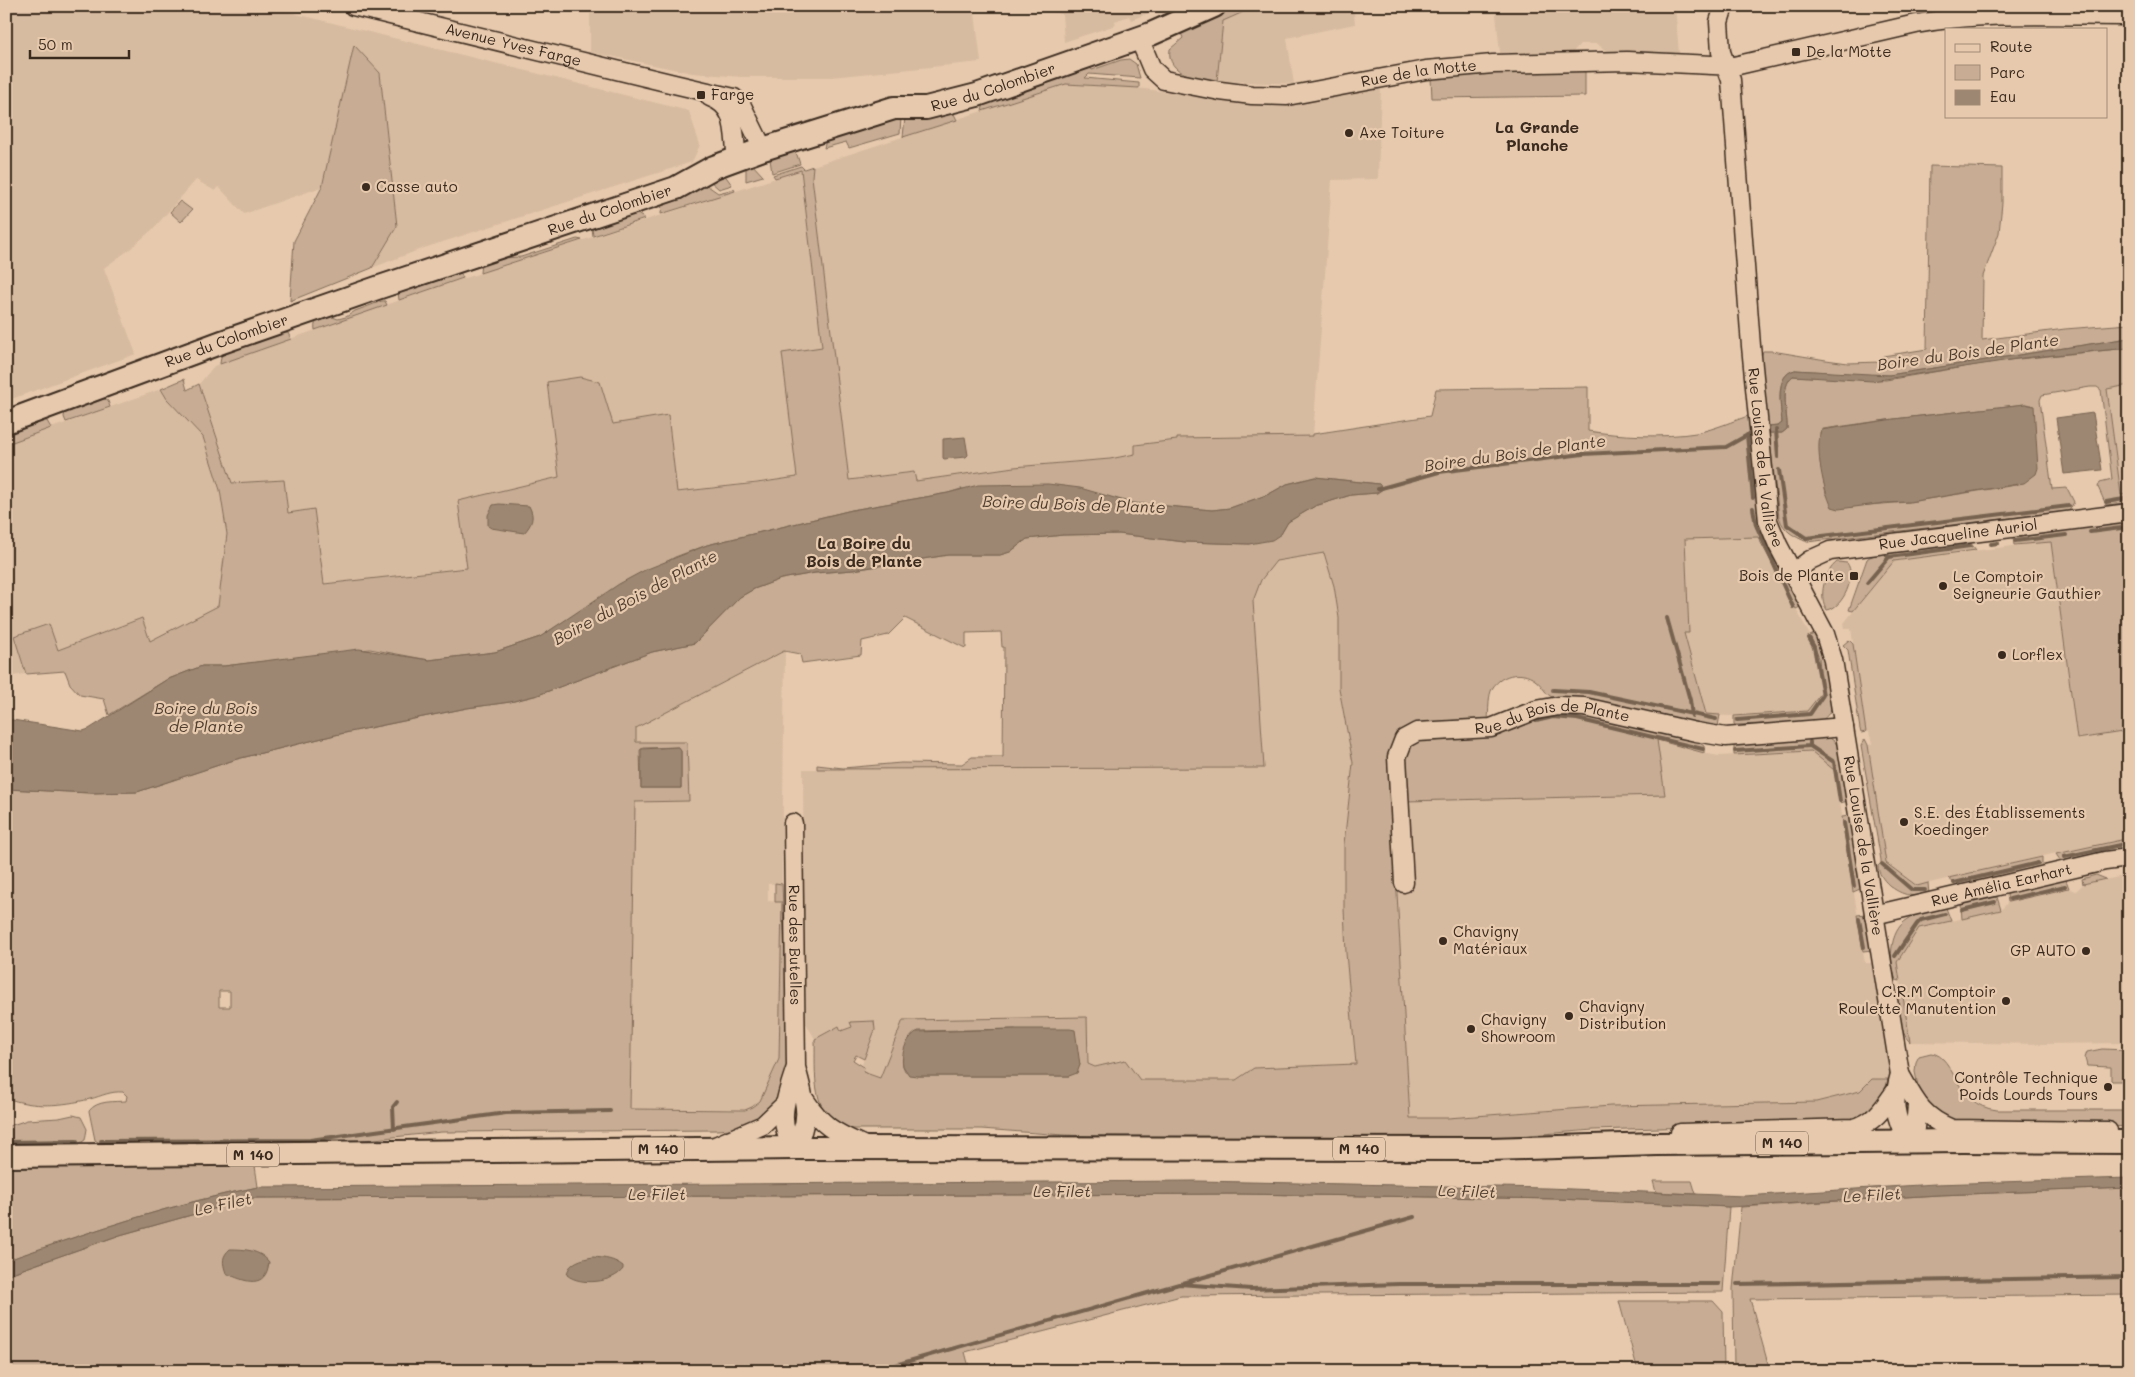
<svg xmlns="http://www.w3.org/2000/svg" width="2135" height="1377" font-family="Mali,sans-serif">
  <rect width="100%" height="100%" fill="#e7caae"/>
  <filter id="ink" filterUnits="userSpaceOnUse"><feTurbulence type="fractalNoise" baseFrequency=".02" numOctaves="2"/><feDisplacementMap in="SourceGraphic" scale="10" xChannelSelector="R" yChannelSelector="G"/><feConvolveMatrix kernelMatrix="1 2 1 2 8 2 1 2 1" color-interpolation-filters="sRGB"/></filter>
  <g filter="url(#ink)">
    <g fill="#d7bba0">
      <polygon points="6,6 264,6 689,111 700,145 692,162 424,248 372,268 397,226 380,73 354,46 322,187 244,214 219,187 215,191 196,180 154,228 129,250 104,268 136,354 6,401"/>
      <polygon points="590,6 974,6 981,62 832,77 741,77 692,73 590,52"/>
      <polygon points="1049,6 1167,6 1131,20 1129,16 1115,21 1116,25 1064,42 1062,14 1050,12"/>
      <polygon points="1257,6 1367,6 1367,11 1354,12 1355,24 1287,38 1294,84 1217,81 1223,21"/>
      <polygon points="1495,6 1675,6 1679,53 1607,53 1598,44 1580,44 1572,53 1500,53"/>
      <polygon points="1066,84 1121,86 1208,97 1381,86 1378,179 1332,180 1313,436 1177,440 1135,445 1135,454 1110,459 1014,467 915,482 914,472 848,480 812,177 813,166"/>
      <polygon points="801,170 822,348 782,353 798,477 677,492 613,424 547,382 559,477 458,501 467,568 324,584 314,509 288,513 283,480 232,483 199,384 214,366 431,289"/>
      <polygon points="2129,385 2129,494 2121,495 2107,388"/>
      <polygon points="161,389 167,399 203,437 220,490 227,534 218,606 150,641 141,618 58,650 49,624 14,636 26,674 6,677 6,444"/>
      <polygon points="1758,536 1814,643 1819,658 1822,692 1807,711 1730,716 1706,715 1684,633 1689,632 1685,538"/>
      <polygon points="2051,541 2077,739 2129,731 2129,840 2052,854 1917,886 1886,863 1868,745 1872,744 1869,732 1866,732 1851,629 1845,629 1844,623 1894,561"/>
      <polygon points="1324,553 1334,586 1339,618 1339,688 1353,763 1344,844 1344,908 1346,953 1356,1064 1254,1068 1236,1080 1140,1080 1119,1060 1107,1065 1095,1067 1088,1064 1089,1046 891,1051 880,1078 863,1071 864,1067 862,1064 875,1030 850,1022 852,1027 841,1031 838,1026 815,1039 804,1020 803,769 1264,768 1253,601 1261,580 1276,561"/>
      <polygon points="785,651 782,884 768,884 768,901 782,902 779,1059 763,1096 755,1106 749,1109 630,1110 635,802 689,800 687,742 636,742 636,728"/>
      <polygon points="1656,740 1698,752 1719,756 1811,751 1835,770 1865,963 1874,963 1893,1078 1872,1079 1860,1091 1816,1102 1611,1106 1448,1118 1410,1118 1392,801 1665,795"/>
      <polygon points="2129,875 2129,1043 2042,1044 1910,1042 1897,962 1919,928 2001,910 2008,902 2069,888 2076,891 2083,884"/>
    </g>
    <g fill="#c8ad94" stroke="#826c59" fill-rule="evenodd">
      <path d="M1235,6H1257L1223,21L1217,81C1198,78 1166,75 1170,49L1183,38L1181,33Z"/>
      <polygon points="354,45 380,73 397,226 372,268 290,301 294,241 322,187"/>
      <polygon points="1129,59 1136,64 1140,78 1089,74 1085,78 1139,83 1139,88 1066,84 982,111 984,103 1090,66 1092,70 1121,60"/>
      <polygon points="1512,71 1585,71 1585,96 1432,98 1431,77"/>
      <polygon points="953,112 957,120 903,137 905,117"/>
      <polygon points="901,117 900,133 849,148 846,142 824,148 826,140"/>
      <polygon points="793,151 797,155 800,164 772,173 770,159"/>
      <polygon points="752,164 763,176 746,181 746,167"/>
      <path d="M801,166L804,169L813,166L812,177L849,480L914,472L916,481L1014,467L1110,459L1135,454V445L1177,440V438L1313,436V434L1430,416L1436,389L1588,387V431C1618,436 1666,438 1696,433C1715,429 1733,421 1751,415L1761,516L1802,606L1796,609L1758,537L1685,539L1689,633H1684L1706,714L1720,715L1718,726L1555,698C1544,695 1544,686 1535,680C1521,669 1498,675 1491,691C1488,700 1489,710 1488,719H1475L1476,723L1395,739L1389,755L1410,1118H1448L1611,1106L1816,1102L1860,1091L1872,1079H1888L1882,1102L1858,1122L1593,1130L1443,1142L1223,1140L1064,1135L981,1129H849C809,1117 816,1073 815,1039L839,1026L841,1031L852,1027L850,1022L874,1021L875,1030L864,1059L856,1055L853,1060L864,1067L863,1072L880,1078L903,1020L1087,1017L1088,1064L1095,1067L1125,1060L1140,1080H1236L1254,1068L1356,1064L1346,953L1344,908V844L1353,763L1339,688V618L1334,586L1324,553L1276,561L1261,580L1253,601L1264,768L817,769V765L843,768L901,763L962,764L972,757H1003L1004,647H1002L1001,632L966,633V648L963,647L905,618L888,635L862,641L861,655L802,663L800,654L784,651L636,728V742H687L689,801L635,802L630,1109L745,1110L752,1107L760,1101L779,1059L782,902H775V883L782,884L788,1028L787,1067L784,1084L774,1107L745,1128L717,1130L442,1132L345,1142L101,1144L95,1140L89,1111C97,1100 114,1102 126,1101L127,1096L123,1092C110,1091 102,1096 90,1099C60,1106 35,1108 6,1098V789L91,793L137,792L237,759L335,735L467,708L510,702L538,695L652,652L695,643L740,597L754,589L781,579L815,573L853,570L948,555H1000L1010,552L1027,539L1063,535L1119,534L1185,542L1249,544L1281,534L1288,522L1315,506L1351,495L1377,493L1379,484L1315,477L1287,484L1269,494L1230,508L1212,510L1132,503L1107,497L961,489L948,493L852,510L707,545L675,557L591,604L540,637L495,652L429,660L370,649L224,666H202L166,680L109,715L104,699L80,695L70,684L65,671L26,674L14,636L49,624L58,650L142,618L150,641L218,606L227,534L220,490L203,437L167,399L161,389L184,379L187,390L199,384L232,483L284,480L288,513L314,509L324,584L467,568L458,501L559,477L547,382L580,377L600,382L613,424L668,415L677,492L757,483L797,477L782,353L822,347L801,170L775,178L773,175ZM678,747L681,751V788H641L640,750L644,748ZM219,991H230V1007H219ZM1015,1029L1078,1057L1080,1065L1069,1076H917L905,1071C897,1055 909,1044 918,1031Z"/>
      <path d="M1930,166L2002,168V203L1999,233L1983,276L1982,340L2065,329L2129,324V338L1889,375H1872L1795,370C1774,375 1781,406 1782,423L1778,426L1768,427L1761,357L1763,351H1772L1826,360L1848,363L1881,362L1883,356L1927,349Z"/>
      <polygon points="724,174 732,185 719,189 710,181"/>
      <polygon points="705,184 718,193 734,189 735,191 661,214 662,204"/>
      <polygon points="180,201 192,210 181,222 170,212"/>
      <polygon points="636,213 645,219 593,236 592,228"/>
      <polygon points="577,239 582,240 480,273 481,263 502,258 521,257"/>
      <polygon points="460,272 463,278 399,300 398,292"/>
      <path d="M382,301H385L387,305L315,330C313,319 321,318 330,316L338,319L346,317L355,311Z"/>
      <polygon points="281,333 288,333 291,339 220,364 221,357 225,352"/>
      <path d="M2129,348V385L2107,389L2121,495L2127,494L2126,503L2106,505L2098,487L2100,482L2112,479L2101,390L2097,387H2090L2042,395L2040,400L2052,489L2067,488L2074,502L2069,511L1807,542C1794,536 1784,532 1779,517L1769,433H1782L1787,429C1788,414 1779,386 1793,376L1886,380L1999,361ZM2025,404L2032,405L2016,485L1909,502L1868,505L1826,494L1823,476L1820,432L1823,429L1894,419Z"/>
      <polygon points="103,398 108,401 110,407 66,422 64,417 65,411"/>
      <polygon points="41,420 47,421 51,428 7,444 6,433 9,432"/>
      <polygon points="2129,521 2129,731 2077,739 2051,542 2014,545 2013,538"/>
      <path d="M1970,542L1976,550L1894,561L1853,611L1849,610L1867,559C1876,549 1953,544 1970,542Z"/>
      <path d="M1837,562L1847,563C1857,576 1843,608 1827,610C1818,597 1824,572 1837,562Z"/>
      <path d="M1814,634C1824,643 1834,692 1832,706C1830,714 1825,718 1820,722L1734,725V716L1807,711L1822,692L1819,658L1810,636Z"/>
      <polygon points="1849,640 1853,644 1866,732 1861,733 1860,729 1848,650 1843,645"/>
      <path d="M1571,713L1694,739L1704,746V753L1657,740L1665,795L1405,801C1405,781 1398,751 1419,740L1488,736L1515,729L1544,714Z"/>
      <polygon points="1827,736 1834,741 1839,747 1848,801 1840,803 1834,770 1811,751 1734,755 1734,744"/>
      <path d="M1865,739L1868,745L1886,863L1917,886L1928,883L1929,894C1923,895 1916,897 1909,895C1896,893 1879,880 1878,866L1881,863V860L1861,746Z"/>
      <polygon points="1849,816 1861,887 1860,889 1853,892 1842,817"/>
      <polygon points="2121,840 2129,840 2129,849 2101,852 2062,863 2056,854"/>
      <polygon points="2042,857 2042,867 2039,869 1965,885 1954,883 1948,878"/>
      <polygon points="2096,875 2106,879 2083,884 2082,879"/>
      <polygon points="2063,879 2066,880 2069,888 2008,902 2007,895 2010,891"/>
      <polygon points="1997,897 2001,910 1962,919 1961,905"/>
      <path d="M1946,908L1951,921L1919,928L1897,962L1900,981L1896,980C1888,959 1889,927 1912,917C1922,912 1935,911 1946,908Z"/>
      <polygon points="1866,914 1872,950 1863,951 1857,915"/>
      <path d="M1902,990L1910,1042C1900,1034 1895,1004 1899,992Z"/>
      <polygon points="2102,1049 2129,1050 2129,1081 2111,1081 2111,1067 2087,1066 2085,1058 2087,1052"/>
      <path d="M1931,1053C1957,1056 1952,1105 1997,1110H2129V1127L2071,1124L1955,1123L1927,1105L1920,1095L1915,1072L1916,1062L1919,1056Z"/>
      <path d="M73,1115L81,1117L87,1129L85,1140C70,1152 26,1147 6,1148V1127L27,1120L59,1118Z"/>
      <path d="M255,1166L258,1187C171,1204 89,1232 6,1261V1167Z"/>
      <polygon points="1653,1181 1692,1181 1696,1194 1656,1192"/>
      <polygon points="2129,1188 2129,1295 1750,1299 1770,1371 1734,1371 1733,1289 1741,1207 1939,1195"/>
      <polygon points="1241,1194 1558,1199 1729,1207 1723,1292 1181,1296 965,1352 970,1371 6,1371 6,1275 120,1235 252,1198"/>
      <polygon points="1619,1301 1713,1301 1723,1312 1724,1371 1638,1371"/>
    </g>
    <g fill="#9e8772" stroke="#766250">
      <path d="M2129,338V348L2023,358L1872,381L1793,376C1779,386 1788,414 1787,429L1782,433H1769L1768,427L1778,426L1782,423C1781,406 1774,375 1795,370L1889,375Z"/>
      <path d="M2025,404L2034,406L2038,468L2036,474L2024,483L1909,502L1885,503L1839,509L1832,507C1823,489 1815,450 1821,430L1894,419Z"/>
      <polygon points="2093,413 2102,470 2064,474 2056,418"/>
      <polygon points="965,437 968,455 966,457 944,459 943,458 943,439"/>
      <polygon points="1315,477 1379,484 1383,489 1377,493 1351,495 1315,506 1288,522 1281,534 1272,540 1249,544 1185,542 1119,534 1063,535 1027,539 1010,552 1000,555 948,555 853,570 815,573 781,579 754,589 740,597 695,643 652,652 538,695 510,702 467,708 335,735 237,759 137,792 91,793 6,789 6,719 83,731 89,729 166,680 202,666 224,666 359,649 429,660 495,652 540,637 619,584 645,570 707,545 852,510 948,493 978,485 1048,484 1080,488 1132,503 1212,510 1230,508 1269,494 1287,484"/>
      <path d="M499,504L529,506C535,517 532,524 524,533L491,528L488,526V515L493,505Z"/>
      <polygon points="678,747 681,751 681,788 641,788 641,749"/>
      <path d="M1015,1029H1070L1075,1030L1080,1065L1077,1073L1069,1076H917L909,1075L903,1066C901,1054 905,1040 916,1032Z"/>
      <path d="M2129,1178V1188L1939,1195L1729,1207L1558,1199L1241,1194L252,1198L120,1235L6,1275V1261L19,1256C98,1229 176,1203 258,1187L1198,1181L1547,1188L1744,1196L1935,1184Z"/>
      <path d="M230,1249C245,1249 260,1250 269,1262C266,1290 245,1282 226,1273C222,1262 222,1256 230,1249Z"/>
      <path d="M593,1257C605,1258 614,1259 623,1266V1269C613,1283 580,1286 567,1275C568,1262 582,1259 593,1257Z"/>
    </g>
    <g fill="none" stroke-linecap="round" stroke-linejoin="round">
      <g stroke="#766250" stroke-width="4">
        <polyline points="1776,430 1778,457"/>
        <polyline points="1747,435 1753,498"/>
        <polyline points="1779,470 1787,525 1806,538 2069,506"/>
        <polyline points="1378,489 1439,472 1583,454 1726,447 1751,433"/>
        <polyline points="2106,502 2124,499"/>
        <polyline points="1753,508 1756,525 1793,607"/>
        <polyline points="2090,532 2129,527"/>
        <polyline points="2015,541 2066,535"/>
        <polyline points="1991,544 1998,543"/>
        <polyline points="1889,557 1970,546"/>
        <polyline points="1867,583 1889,557 1887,555"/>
        <polyline points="1667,618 1690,700 1692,716"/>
        <polyline points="1553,690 1589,692 1716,719"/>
        <polyline points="1737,720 1810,714 1823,695 1814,647 1809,638"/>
        <polyline points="1536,721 1553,717 1577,719 1703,749"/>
        <polyline points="1810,746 1834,762 1840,801"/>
        <polyline points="1735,751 1810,746 1810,742"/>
        <polyline points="1844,823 1854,886"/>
        <polyline points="2064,857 2129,843"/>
        <polyline points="1882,864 1912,890 1925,890"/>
        <polyline points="2125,874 2129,874"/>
        <polyline points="1954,883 2038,863"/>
        <polyline points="2010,899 2065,886"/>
        <polyline points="1962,910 1995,902"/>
        <polyline points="1859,919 1864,947"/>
        <polyline points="1895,956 1917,924 1921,920 1945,914"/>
        <polyline points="394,1129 393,1107 397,1102"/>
        <polyline points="101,1141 310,1140 506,1113 610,1111"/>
        <polyline points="6,1142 77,1141"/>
        <polyline points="1183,1283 1414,1217"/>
        <polyline points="1737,1284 2129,1277"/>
        <polyline points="874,1371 1179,1284 1251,1289 1399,1284 1719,1284"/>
      </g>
      <defs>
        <g id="minor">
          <path id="s1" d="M353,6L674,84L734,98L741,104L763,149"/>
          <path id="s2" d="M1724,6L1719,22L1721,52L1731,80L1751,346L1768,521L1778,545L1825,634L1833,660L1900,1074C1892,1102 1894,1116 1908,1142"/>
          <path id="s3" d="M1139,38L1152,69L1164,80L1220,91L1252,95L1287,96L1426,70L1493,64L1627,61L1734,66L1916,24C1986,11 2059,16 2129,16"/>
          <path d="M710,97C738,107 733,133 737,159"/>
          <path id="s4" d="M1794,572L1810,560L1830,551L2129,513"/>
          <path id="s5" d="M793,823L796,1067C804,1100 813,1118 794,1148C775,1122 787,1095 796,1067"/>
          <path id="s6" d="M1404,883L1397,757L1404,739L1417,732L1491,728L1536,710L1559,706L1584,707L1696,732L1726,737L1844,727"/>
          <path id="s7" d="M1874,915L2105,861L2129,858"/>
          <path d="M1900,1074C1915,1101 1922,1117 1952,1129L2108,1131"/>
          <path d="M805,1100C824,1129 837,1133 867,1147"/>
          <path d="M1680,1133L1854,1128C1874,1123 1883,1109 1894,1093"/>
          <polyline points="1908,1142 1915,1128 1917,1105"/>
          <polyline points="715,1146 763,1125 784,1105"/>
        </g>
        <g id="major">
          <path id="s8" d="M6,422L222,342L377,288L676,188L714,167L763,149L894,108H926L977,95L1151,34L1214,6"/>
          <polyline points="6,1156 794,1148 1489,1149 1657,1144 1963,1141 2129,1142"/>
        </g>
      </defs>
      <use href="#minor" stroke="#3b2a1e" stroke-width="21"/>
      <use href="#major" stroke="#3b2a1e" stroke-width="26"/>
      <use href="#minor" stroke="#e7caae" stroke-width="18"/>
      <use href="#major" stroke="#e7caae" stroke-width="22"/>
    </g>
  </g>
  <g fill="#3b2a1e" stroke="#e7caae" stroke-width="2">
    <rect x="1791" y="47" width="10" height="10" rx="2.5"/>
    <rect x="696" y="90" width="10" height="10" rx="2.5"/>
    <circle cx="1349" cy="133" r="5"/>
    <circle cx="366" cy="187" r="5"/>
    <rect x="1849" y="571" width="10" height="10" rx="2.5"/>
    <circle cx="1943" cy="586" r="5"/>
    <circle cx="2002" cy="655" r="5"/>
    <circle cx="1904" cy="822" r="5"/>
    <circle cx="1443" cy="941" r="5"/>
    <circle cx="2086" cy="951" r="5"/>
    <circle cx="2006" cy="1001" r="5"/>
    <circle cx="1569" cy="1016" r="5"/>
    <circle cx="1471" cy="1029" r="5"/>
    <circle cx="2108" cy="1087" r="5"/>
  </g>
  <g text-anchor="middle" stroke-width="4.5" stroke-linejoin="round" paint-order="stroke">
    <g fill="#e7caae" stroke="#6f5a49" stroke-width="1">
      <rect x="1756" y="1131.5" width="52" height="23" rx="4"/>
      <rect x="632" y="1137.5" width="52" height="23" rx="4"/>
      <rect x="1333" y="1137.5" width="52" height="23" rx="4"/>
      <rect x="227" y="1143.5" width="52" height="23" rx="4"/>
    </g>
    <g font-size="14" font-weight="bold" fill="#3b2a1e">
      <text x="1782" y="1148">M 140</text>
      <text x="658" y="1154">M 140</text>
      <text x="1359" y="1154">M 140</text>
      <text x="253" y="1160">M 140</text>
    </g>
    <g font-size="15" fill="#3b2a1e" stroke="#e7caae">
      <text dy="5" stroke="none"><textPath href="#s1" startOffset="165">Avenue Yves Farge</textPath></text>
      <text dy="5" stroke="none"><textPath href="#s3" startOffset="308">Rue de la Motte</textPath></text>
      <text dy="5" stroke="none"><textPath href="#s8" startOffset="1045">Rue du Colombier</textPath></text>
      <text dy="5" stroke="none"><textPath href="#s8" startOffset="640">Rue du Colombier</textPath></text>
      <text dy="5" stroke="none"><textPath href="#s8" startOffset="235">Rue du Colombier</textPath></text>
      <text dy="5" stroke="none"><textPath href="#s2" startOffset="456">Rue Louise de la Vallière</textPath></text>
      <text dy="5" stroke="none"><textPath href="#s4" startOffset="171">Rue Jacqueline Auriol</textPath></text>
      <text dy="5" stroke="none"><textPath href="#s6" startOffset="298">Rue du Bois de Plante</textPath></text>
      <text dy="5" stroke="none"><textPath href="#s2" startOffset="861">Rue Louise de la Vallière</textPath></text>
      <text dy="5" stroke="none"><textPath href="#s7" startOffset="131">Rue Amélia Earhart</textPath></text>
      <text dy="5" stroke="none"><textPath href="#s5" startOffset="122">Rue des Butelles</textPath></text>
    </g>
    <g font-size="15" fill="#3b2a1e" stroke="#e7caae" text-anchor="start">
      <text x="1806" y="57">De la Motte</text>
      <text x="711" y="100">Farge</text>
      <text x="1359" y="138">Axe Toiture</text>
      <text x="376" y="192">Casse auto</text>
      <text x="1844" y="581" text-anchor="end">Bois de Plante</text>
      <text x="1953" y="582">Le Comptoir<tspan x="1953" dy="17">Seigneurie Gauthier</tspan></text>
      <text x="2012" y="660">Lorflex</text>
      <text x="1914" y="818">S.E. des Établissements<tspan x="1914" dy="17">Koedinger</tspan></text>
      <text x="1453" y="937">Chavigny<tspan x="1453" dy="17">Matériaux</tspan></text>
      <text x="2076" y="956" text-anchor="end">GP AUTO</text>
      <text x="1996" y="997" text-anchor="end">C.R.M Comptoir<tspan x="1996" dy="17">Roulette Manutention</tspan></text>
      <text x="1579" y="1012">Chavigny<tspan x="1579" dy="17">Distribution</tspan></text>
      <text x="1481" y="1025">Chavigny<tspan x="1481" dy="17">Showroom</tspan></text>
      <text x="2098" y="1083" text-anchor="end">Contrôle Technique<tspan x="2098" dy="17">Poids Lourds Tours</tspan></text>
    </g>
    <g font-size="16" font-weight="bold" fill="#3b2a1e" stroke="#e7caae">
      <text x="1537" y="133">La Grande<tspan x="1537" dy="18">Planche</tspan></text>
      <text x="864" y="549">La Boire du<tspan x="864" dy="18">Bois de Plante</tspan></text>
    </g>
    <g font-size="16" font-style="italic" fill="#4f3d2f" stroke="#e7caae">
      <text transform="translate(1968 352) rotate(-8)" y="6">Boire du Bois de Plante</text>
      <text transform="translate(1515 453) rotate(-8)" y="6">Boire du Bois de Plante</text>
      <text transform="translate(1074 504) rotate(2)" y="6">Boire du Bois de Plante</text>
      <text transform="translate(635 597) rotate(-28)" y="6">Boire du Bois de Plante</text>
      <text x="206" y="714">Boire du Bois<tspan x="206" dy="18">de Plante</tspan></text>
      <text x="1062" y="1197">Le Filet</text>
      <text transform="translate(1467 1191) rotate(2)" y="6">Le Filet</text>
      <text x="657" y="1200">Le Filet</text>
      <text transform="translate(1872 1195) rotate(-3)" y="6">Le Filet</text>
      <text transform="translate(223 1204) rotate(-12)" y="6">Le Filet</text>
    </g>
  </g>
  <rect width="2135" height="1377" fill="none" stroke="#e7caae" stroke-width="25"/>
  <rect x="12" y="12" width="2110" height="1352" fill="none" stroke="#3b2a1e" stroke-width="2" filter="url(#ink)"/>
  <rect x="1945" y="28" width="162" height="90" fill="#e7caae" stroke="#a28a74"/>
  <rect x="1955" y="44" width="25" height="8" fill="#e7caae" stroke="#a28a74"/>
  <text x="1990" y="52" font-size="15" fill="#3b2a1e">Route</text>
  <rect x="1955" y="65" width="25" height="15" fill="#c8ad94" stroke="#a28a74"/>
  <text x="1990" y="78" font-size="15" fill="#3b2a1e">Parc</text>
  <rect x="1955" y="90" width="25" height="15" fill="#9e8772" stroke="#a28a74"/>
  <text x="1990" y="102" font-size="15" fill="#3b2a1e">Eau</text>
  <path d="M30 50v8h99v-8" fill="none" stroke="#3b2a1e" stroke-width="2.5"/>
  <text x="38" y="50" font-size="15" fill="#3b2a1e" stroke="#e7caae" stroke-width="4" paint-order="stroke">50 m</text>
</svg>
